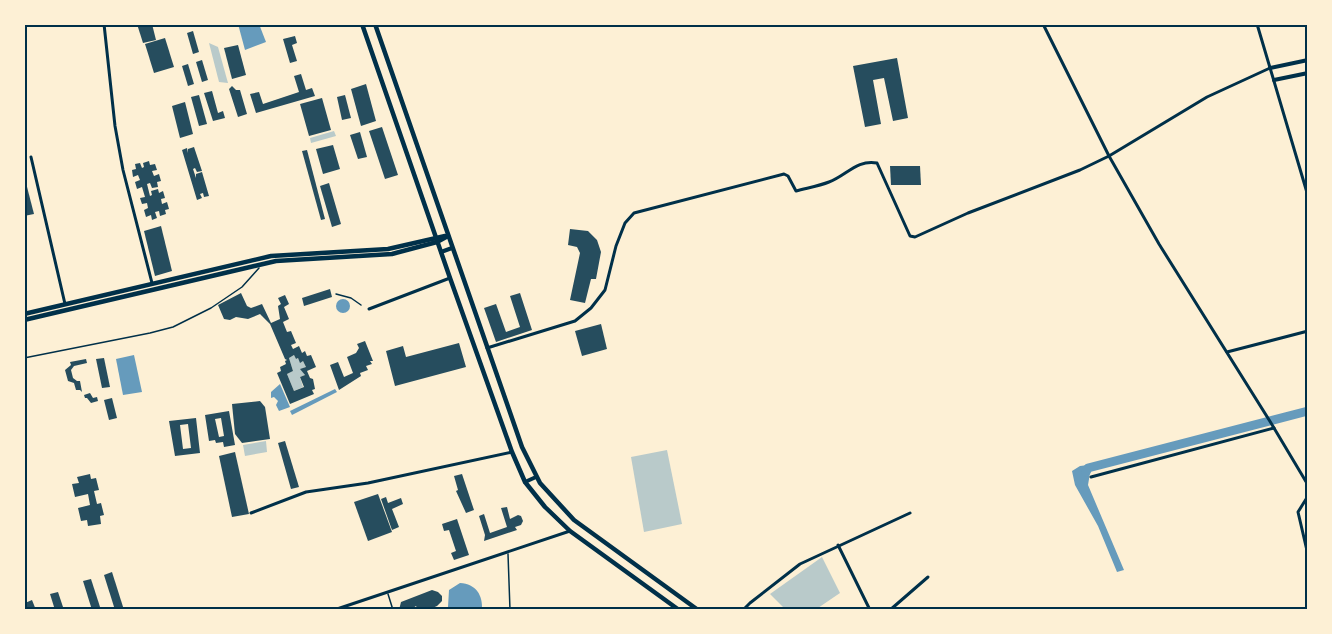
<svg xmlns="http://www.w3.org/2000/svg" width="1332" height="634" font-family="Cabin,sans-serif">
  <rect width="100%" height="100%" fill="#fdf0d5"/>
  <g fill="#b9caca">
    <polygon points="209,43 218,47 228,83 219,82"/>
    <polygon points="334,131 336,136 311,143 310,138"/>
    <polygon points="294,355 296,359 298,358 300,362 303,361 306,367 301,369 305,375 300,377 303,387 294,391 287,374 293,371 289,358"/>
    <polygon points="266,441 267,452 245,456 243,445"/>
    <polygon points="667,450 682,524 644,532 631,457"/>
    <polygon points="822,557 840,593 815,610 786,610 770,594"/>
  </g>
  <g fill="#669bbc">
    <polygon points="238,24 259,24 266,42 245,50"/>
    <circle cx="343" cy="306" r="7"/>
    <polygon points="134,355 142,392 123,395 116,359"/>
    <polygon points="280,384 290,407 279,411 276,405 278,401 274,397 271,398 271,392"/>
    <polygon points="335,389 337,392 292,415 290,411"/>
    <polygon points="1096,464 1090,473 1088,485 1124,570 1117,572 1098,526 1075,485 1072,471 1080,466"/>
    <path d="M460,583C476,584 483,595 482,610H444L448,607L449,590Z"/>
  </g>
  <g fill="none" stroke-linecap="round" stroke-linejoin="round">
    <polyline stroke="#669bbc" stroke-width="9" points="1086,472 1088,468 1308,411"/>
  </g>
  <g fill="#264d5e" fill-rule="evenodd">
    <polygon points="137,24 152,24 156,40 143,43"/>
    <polygon points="193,31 199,52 193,54 187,33"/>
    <polygon points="295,36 297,43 292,45 297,61 290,63 283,39"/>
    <polygon points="165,38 174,67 154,73 145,44"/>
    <polygon points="238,45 246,75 232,79 224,48"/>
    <polygon points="897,58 908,118 893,121 884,78 873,80 881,124 865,127 853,66"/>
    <polygon points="202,60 208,80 202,82 196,62"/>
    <polygon points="188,64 194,84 188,86 182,66"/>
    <polygon points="301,74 306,90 312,88 315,96 256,113 250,94 259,92 263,104 299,92 294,76"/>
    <polygon points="366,84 376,121 361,126 351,89"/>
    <polygon points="232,86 236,90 240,90 247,114 238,117 229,89"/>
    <polygon points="212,91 218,113 223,111 225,118 213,121 204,93"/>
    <polygon points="199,95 207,124 199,126 191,97"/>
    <polygon points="345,95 351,118 342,120 337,97"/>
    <polygon points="322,98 331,130 309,136 300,104"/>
    <polygon points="185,102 193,134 180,138 172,106"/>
    <polygon points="382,127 398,175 385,179 369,131"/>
    <polygon points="360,132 367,157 358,159 350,135"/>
    <polygon points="333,145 340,169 323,174 316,149"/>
    <polygon points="194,147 202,171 197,172 195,168 193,169 196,178 196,174 202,172 209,196 204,197 203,193 200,194 202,198 197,200 182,150 187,148 188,153 188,149"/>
    <polygon points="307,150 325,219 321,220 302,151"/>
    <polygon points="149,161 150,165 155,164 157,170 152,171 154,176 159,174 161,181 157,182 158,187 152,188 150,183 147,184 150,196 152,195 151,191 158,189 159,193 163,191 165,198 161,199 162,204 167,202 169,209 165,210 166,214 160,216 159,211 155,212 157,218 152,220 151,215 146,217 144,210 148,208 147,203 142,204 140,198 145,197 142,187 137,189 135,182 140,180 138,175 133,177 132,170 136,169 135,164 140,163 142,168 144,167 143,163"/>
    <polygon points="890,166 920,166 921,185 891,185"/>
    <polygon points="24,183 26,183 34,214 24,216"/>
    <polygon points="329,183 341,224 332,227 320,186"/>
    <polygon points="161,226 172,271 155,276 144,231"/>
    <polygon points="570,229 588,231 597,240 601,252 596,279 591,279 585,303 570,300 580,253 577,247 568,245"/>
    <polygon points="330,289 332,297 304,306 302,298"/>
    <path d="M241,293L247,306L251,308L262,304L271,323L280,319L278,306L281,304L278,298L285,295L289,304L284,307L289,319L283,322L287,332L291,331L296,343L291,345L293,349L299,346L302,353L305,351L307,356L311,355L316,367L307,371L310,378L313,379L315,389L312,390L314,394L290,404L277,373L281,371L280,367L286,364L285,361L287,360L285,359L270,324L260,314L248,319L236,317L230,320L224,319L218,305ZM294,355L296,359L298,358L300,363L303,361L306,367L300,369L305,375L300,377L304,387L294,391L287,374L293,371L289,358Z"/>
    <polygon points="520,293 532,330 496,342 484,308 496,304 506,332 520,327 510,296"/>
    <polygon points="601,324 607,349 582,356 575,331"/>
    <polygon points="365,341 373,361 370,361 372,364 366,366 368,370 360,373 361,376 339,390 330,365 338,362 344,377 353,373 347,357 356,353 359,348 357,344"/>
    <polygon points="459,343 466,367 395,386 386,351 403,346 406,357"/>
    <polygon points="104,358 110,387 102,388 96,359"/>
    <polygon points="86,359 87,363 74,366 71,370 73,378 77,381 80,381 82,392 80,390 76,390 74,383 68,381 65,370 71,365 70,362"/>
    <polygon points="90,393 93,398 97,397 98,401 91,403 87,398 85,398 84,395"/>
    <polygon points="112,398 117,418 109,420 104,400"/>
    <polygon points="260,401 265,407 270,439 242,443 235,434 232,404"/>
    <path d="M229,411L235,445L224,447L223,442L216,443L215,440L209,441L205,415ZM221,418L224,436L219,437L215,419Z"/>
    <path d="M196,418L200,453L175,456L169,421ZM188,424L191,448L183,449L180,425Z"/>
    <polygon points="285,441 299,487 291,489 278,443"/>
    <polygon points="235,452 249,514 232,517 219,456"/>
    <polygon points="90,474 91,479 96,478 99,490 94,491 97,504 101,503 104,515 100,516 101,524 88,526 87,520 81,521 78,508 90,505 88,494 75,497 72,484 79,483 77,477"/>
    <polygon points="462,474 474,510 466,513 456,491 458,490 454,476"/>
    <polygon points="378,494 392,532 368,541 354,502"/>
    <polygon points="386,497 388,503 401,498 403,504 392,509 399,527 392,530 381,499"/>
    <polygon points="507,507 510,519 518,515 521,516 523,521 521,525 515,527 517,530 484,541 485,535 479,516 484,514 490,533 507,527 501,508"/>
    <polygon points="457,519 469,555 454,560 451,553 456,551 449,530 444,531 442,524"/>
    <polygon points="112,572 124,610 115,610 104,575"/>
    <polygon points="91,579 101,610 92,610 83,581"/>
    <polygon points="432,590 438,592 442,596 442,601 437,606 428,610 418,610 416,606 410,610 399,610 401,602"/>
    <polygon points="58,592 64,610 55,610 50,594"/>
    <polygon points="32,600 36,610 27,610 25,603"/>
  </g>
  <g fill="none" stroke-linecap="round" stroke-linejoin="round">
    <polyline stroke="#003049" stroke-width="1.5" points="336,294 351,298 361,305"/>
    <g stroke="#003049" stroke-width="1.5">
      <polyline points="24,358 150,333 173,327 211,308 242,287 259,268"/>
      <polyline points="508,554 510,610"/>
      <polyline points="388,594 393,610"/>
    </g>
    <g stroke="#003049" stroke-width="3">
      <polyline points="104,24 115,126 123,170 152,283"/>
      <polyline points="1043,24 1109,156 1159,244 1271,423 1308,485"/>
      <polyline points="1257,24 1308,196"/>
      <polyline points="31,157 65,304"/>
      <polyline points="369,309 450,278"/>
      <path d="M487,348L575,321L591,308L605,290L616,246L625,223L634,213L784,174L788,176L796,191C807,188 819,186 829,182C846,176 857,159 877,163L910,236L915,237L968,213L1080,170L1109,156L1207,97L1270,68"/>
      <polyline points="1227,352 1308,331"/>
      <polyline points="1091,477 1274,428"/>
      <polyline points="1308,496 1298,512 1308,555"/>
      <polyline points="251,513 306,492 368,483 512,452"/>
      <polyline points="838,545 870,610"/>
      <polyline points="334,610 570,531"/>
      <polyline points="743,610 750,603 800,564 910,513"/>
      <polyline points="890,610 928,577"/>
      <polyline points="1303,610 1308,609"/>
    </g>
    <g stroke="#003049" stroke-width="4">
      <polyline points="1270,68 1308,60"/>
      <polyline points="1274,80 1308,73"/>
      <polyline points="441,252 452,248"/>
      <polyline points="525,482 536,477"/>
    </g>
    <g stroke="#003049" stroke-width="4.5">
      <polyline points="24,314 271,256 388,249 445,236"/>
      <polyline points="24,320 276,261 392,254 437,242 448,236"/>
    </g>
    <g stroke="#003049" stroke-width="4.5">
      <polyline points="362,24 450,278 512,452 525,482 545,507 570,531 679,610"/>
      <polyline points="375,24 522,447 540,483 574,520 698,610"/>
    </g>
  </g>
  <rect width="1332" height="634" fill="none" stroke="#fdf0d5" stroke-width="51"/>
  <rect x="26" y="26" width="1280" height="582" fill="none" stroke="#003049" stroke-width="2"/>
</svg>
